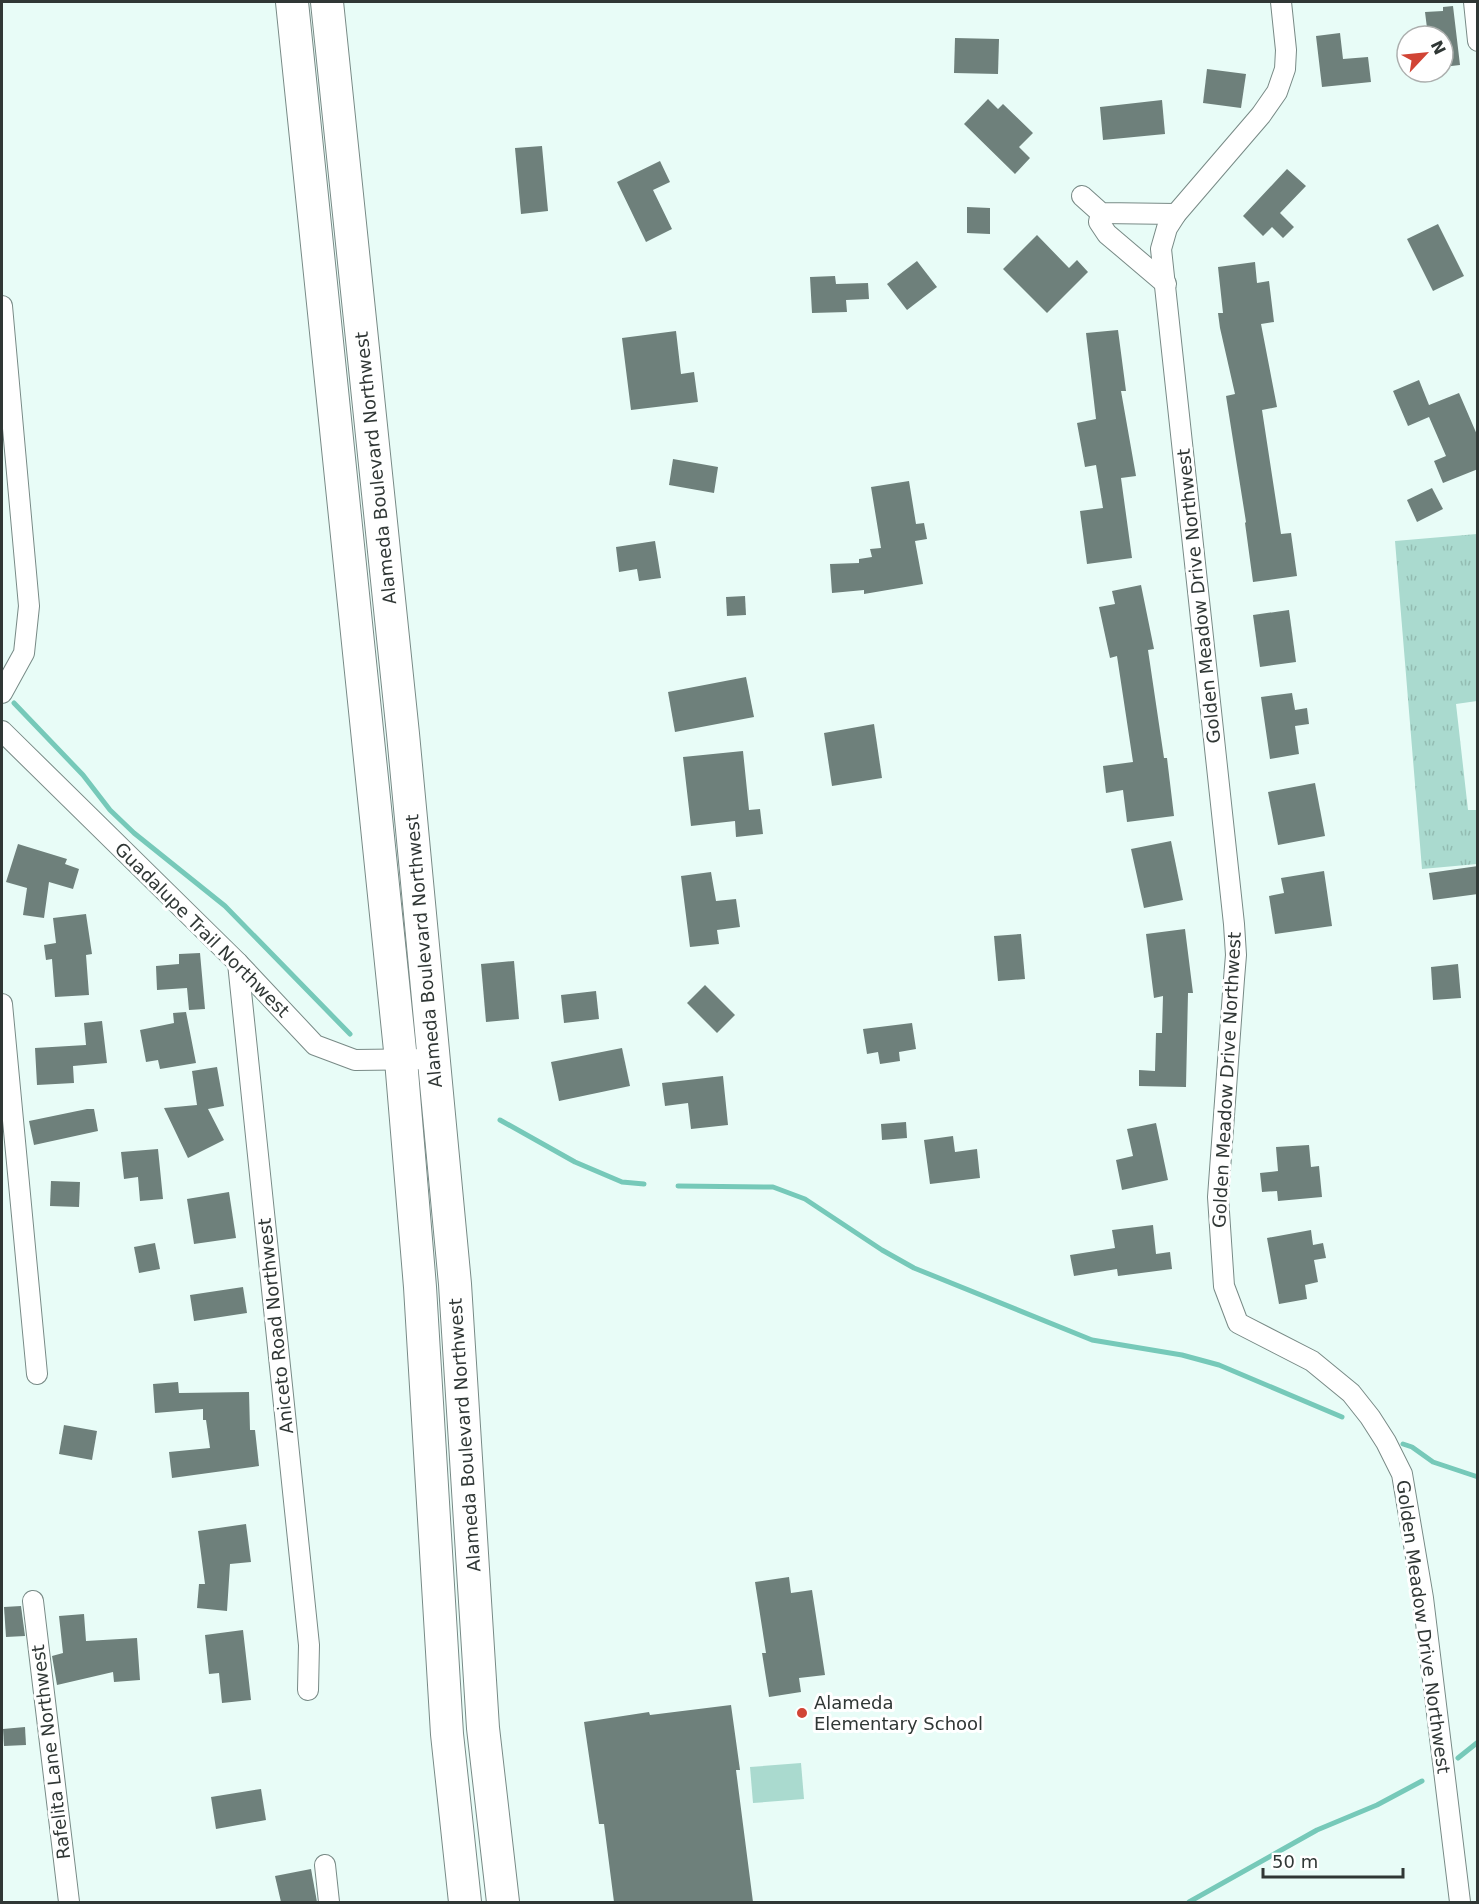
<svg xmlns="http://www.w3.org/2000/svg" width="1479" height="1904" font-family="'DejaVu Sans',sans-serif">
  <defs>
    <pattern id="grass-tufts" width="24" height="20" patternUnits="userSpaceOnUse" patternTransform="scale(1.5)"><rect width="24" height="20" fill="#aadacf"/><path d="M3 7l-1-3M5 7V3M7 7l1-3M15 17l-1-3M17 17v-4M19 17l1-3" fill="none" stroke="#93bcb2"/></pattern>
  </defs>
  <rect width="100%" height="100%" fill="#e8fcf7"/>
  <polygon fill="url(#grass-tufts)" points="1477,534 1477,701 1456,704 1468,810 1476,810 1477,864 1422,869 1395,541"/>
  <polygon fill="#aadacf" points="801,1763 804,1799 753,1803 750,1767"/>
  <g fill="none" stroke-linecap="round" stroke-linejoin="round">
    <g stroke="#76c9b9" stroke-width="5">
      <polyline points="14,703 83,775 110,810 134,833 225,906 350,1034"/>
      <polyline points="500,1120 575,1162 622,1182 644,1184"/>
      <polyline points="678,1186 773,1187 805,1199 882,1250 914,1268 1092,1340 1182,1355 1219,1365 1342,1417"/>
      <polyline points="1403,1444 1412,1447 1433,1462 1478,1477"/>
      <polyline points="1458,1758 1478,1742"/>
      <polyline points="1189,1902 1317,1830 1377,1805 1422,1781"/>
    </g>
  </g>
  <g fill="#6e807b">
    <polygon points="1453,6 1460,65 1443,67 1443,36 1428,36 1425,12 1443,11 1443,7"/>
    <polygon points="1340,33 1343,59 1368,57 1371,82 1322,87 1316,36"/>
    <polygon points="955,38 999,39 998,74 954,73"/>
    <polygon points="1207,69 1246,74 1241,108 1203,103"/>
    <polygon points="988,99 998,109 1003,104 1033,133 1019,147 1030,158 1015,174 964,124"/>
    <polygon points="1162,100 1165,134 1103,140 1100,107"/>
    <polygon points="542,146 548,211 521,214 515,148"/>
    <polygon points="660,161 670,182 653,190 672,229 646,242 617,182"/>
    <polygon points="1287,169 1306,186 1280,213 1294,227 1283,238 1272,227 1263,236 1243,216"/>
    <polygon points="967,207 990,208 990,234 967,233"/>
    <polygon points="1438,224 1464,276 1433,291 1407,239"/>
    <polygon points="1037,235 1069,268 1077,260 1088,272 1047,313 1003,269"/>
    <polygon points="917,261 937,287 907,310 887,284"/>
    <polygon points="1255,262 1257,283 1269,281 1274,322 1261,324 1277,407 1262,410 1281,534 1291,533 1297,576 1253,582 1245,523 1246,522 1226,396 1235,394 1220,328 1218,313 1223,313 1218,267"/>
    <polygon points="835,276 836,284 868,283 869,299 846,300 847,312 812,313 810,277"/>
    <polygon points="1118,330 1126,391 1121,391 1136,476 1121,478 1132,558 1087,564 1080,511 1103,508 1096,465 1085,467 1077,423 1096,419 1086,333"/>
    <polygon points="676,331 681,374 694,372 698,402 631,410 622,338"/>
    <polygon points="1419,380 1429,405 1459,393 1478,437 1478,469 1443,483 1434,461 1446,456 1429,417 1408,426 1393,391"/>
    <polygon points="673,459 718,467 714,493 669,485"/>
    <polygon points="909,481 916,524 924,523 927,539 915,541 923,584 864,594 864,590 832,593 830,564 859,563 859,559 872,557 870,549 881,548 871,487"/>
    <polygon points="1432,488 1443,509 1417,522 1407,500"/>
    <polygon points="655,541 661,578 639,581 637,569 619,572 616,547"/>
    <polygon points="1141,585 1154,649 1148,650 1164,758 1167,758 1174,816 1127,822 1123,790 1106,793 1103,766 1133,762 1117,656 1110,658 1099,607 1115,604 1112,591"/>
    <polygon points="745,596 746,615 727,616 726,597"/>
    <polygon points="1289,610 1296,662 1260,667 1253,615"/>
    <polygon points="746,677 754,717 675,732 668,692"/>
    <polygon points="1292,693 1295,710 1307,708 1309,724 1295,726 1299,754 1270,759 1261,697"/>
    <polygon points="874,724 882,778 832,786 824,733"/>
    <polygon points="743,751 749,810 760,809 763,834 736,837 735,821 691,826 683,757"/>
    <polygon points="1315,783 1325,836 1278,845 1268,792"/>
    <polygon points="1171,841 1183,900 1144,908 1131,849"/>
    <polygon points="18,844 67,859 65,864 79,869 73,889 49,882 44,918 23,915 27,888 6,882"/>
    <polygon points="1478,866 1478,894 1433,900 1429,873"/>
    <polygon points="1324,871 1332,926 1275,934 1269,896 1284,893 1281,878"/>
    <polygon points="711,872 716,901 736,899 740,927 717,930 719,944 690,947 681,876"/>
    <polygon points="86,914 92,954 86,955 89,995 55,997 52,959 46,960 44,945 56,943 53,918"/>
    <polygon points="1185,929 1193,993 1188,993 1186,1087 1139,1086 1139,1070 1155,1071 1156,1033 1162,1033 1163,996 1154,998 1146,934"/>
    <polygon points="1021,934 1025,979 998,981 994,936"/>
    <polygon points="200,953 205,1009 189,1010 187,988 157,990 156,966 179,964 179,954"/>
    <polygon points="514,961 519,1019 486,1022 481,964"/>
    <polygon points="1458,964 1461,998 1433,1000 1431,967"/>
    <polygon points="705,985 735,1015 717,1033 687,1003"/>
    <polygon points="596,991 599,1019 564,1023 561,995"/>
    <polygon points="186,1012 196,1063 160,1069 158,1060 146,1062 140,1030 174,1023 173,1013"/>
    <polygon points="102,1021 107,1063 73,1066 74,1083 37,1085 35,1048 86,1045 84,1023"/>
    <polygon points="912,1023 916,1049 899,1052 900,1061 880,1064 878,1052 867,1054 863,1029"/>
    <polygon points="622,1048 630,1086 559,1101 551,1062"/>
    <polygon points="217,1067 224,1106 208,1109 224,1140 188,1158 164,1108 197,1105 192,1071"/>
    <polygon points="723,1076 728,1125 691,1129 688,1103 665,1106 662,1083"/>
    <polygon points="87,1109 94,1109 98,1131 34,1145 29,1121"/>
    <polygon points="906,1122 907,1138 882,1140 881,1124"/>
    <polygon points="1156,1123 1168,1180 1122,1190 1116,1160 1133,1156 1127,1129"/>
    <polygon points="953,1136 955,1152 977,1149 980,1178 930,1184 924,1140"/>
    <polygon points="1309,1145 1311,1167 1319,1166 1322,1197 1278,1201 1277,1191 1262,1192 1260,1173 1278,1171 1276,1147"/>
    <polygon points="158,1149 163,1199 140,1201 138,1177 124,1179 121,1152"/>
    <polygon points="51,1181 80,1182 79,1207 50,1206"/>
    <polygon points="229,1192 236,1238 194,1244 187,1199"/>
    <polygon points="1153,1225 1156,1254 1170,1252 1172,1269 1118,1276 1117,1269 1074,1276 1070,1255 1115,1248 1112,1230"/>
    <polygon points="1311,1230 1313,1245 1323,1243 1326,1258 1314,1260 1318,1282 1305,1285 1307,1299 1279,1304 1267,1238"/>
    <polygon points="155,1243 160,1269 139,1273 134,1247"/>
    <polygon points="243,1287 247,1313 194,1321 190,1295"/>
    <polygon points="178,1382 179,1393 249,1392 250,1430 255,1430 259,1466 172,1478 169,1452 210,1448 206,1420 203,1420 203,1409 155,1413 153,1384"/>
    <polygon points="64,1425 97,1431 92,1460 59,1454"/>
    <polygon points="246,1524 251,1562 230,1564 227,1611 197,1608 199,1584 205,1584 198,1531"/>
    <polygon points="789,1577 791,1593 812,1590 825,1675 799,1678 801,1692 769,1697 762,1653 766,1653 755,1582"/>
    <polygon points="21,1606 25,1636 6,1637 4,1607"/>
    <polygon points="84,1614 86,1641 137,1638 140,1680 114,1682 113,1672 57,1685 52,1656 63,1653 59,1616"/>
    <polygon points="243,1630 251,1700 222,1703 219,1673 209,1674 205,1635"/>
    <polygon points="731,1705 740,1770 736,1770 753,1902 614,1902 604,1824 599,1824 584,1722 649,1712 650,1715"/>
    <polygon points="25,1727 26,1745 4,1746 3,1729"/>
    <polygon points="261,1789 266,1820 216,1829 211,1797"/>
    <polygon points="311,1869 317,1902 281,1902 275,1876"/>
  </g>
  <g fill="none" stroke-linecap="round" stroke-linejoin="round">
    <defs>
      <g id="minor">
        <polyline points="1281,2 1286,50 1285,69 1277,92 1261,115 1176,214 1167,228 1161,249 1234,924 1236,955 1234,979 1218,1197 1224,1286 1238,1323 1312,1361 1351,1393 1370,1417 1386,1442 1402,1474 1423,1598 1460,1902"/>
        <polyline points="1474,2 1478,41"/>
        <polyline points="1082,196 1101,213 1176,214"/>
        <polyline points="1101,213 1099,222 1107,234 1166,284"/>
        <polyline points="2,306 29,606 24,653 2,693"/>
        <polyline points="2,731 238,963 315,1045 355,1060 433,1059"/>
        <polyline points="238,963 309,1645 308,1690"/>
        <polyline points="2,1004 37,1374"/>
        <polyline points="33,1601 69,1902"/>
        <polyline points="325,1865 329,1902"/>
      </g>
      <g id="primary">
        <polyline points="292,2 401,1060 420,1287 447,1734 465,1902"/>
        <polyline points="327,2 403,734 455,1284 483,1728 503,1902"/>
      </g>
    </defs>
    <use href="#minor" stroke="#788a86" stroke-width="22"/>
    <use href="#primary" stroke="#788a86" stroke-width="34"/>
    <use href="#minor" stroke="#fff" stroke-width="20"/>
    <use href="#primary" stroke="#fff" stroke-width="32"/>
  </g>
  <circle fill="#d14435" stroke="#fff" stroke-width="2" cx="802" cy="1713" r="6"/>
  <g text-anchor="middle" stroke-width="6" stroke-linejoin="round" paint-order="stroke">
    <g font-size="18" fill="#303735" stroke="#fff">
      <text transform="translate(376 468) rotate(-96)" y="6">Alameda Boulevard Northwest</text>
      <text transform="translate(1199 596) rotate(-96)" y="6">Golden Meadow Drive Northwest</text>
      <text transform="translate(202 930) rotate(45)" y="6">Guadalupe Trail Northwest</text>
      <text transform="translate(424 951) rotate(-95)" y="6">Alameda Boulevard Northwest</text>
      <text transform="translate(1227 1080) rotate(-87)" y="6">Golden Meadow Drive Northwest</text>
      <text transform="translate(276 1326) rotate(-96)" y="6">Aniceto Road Northwest</text>
      <text transform="translate(465 1435) rotate(-94)" y="6">Alameda Boulevard Northwest</text>
      <text transform="translate(1423 1627) rotate(82)" y="6">Golden Meadow Drive Northwest</text>
      <text transform="translate(51 1752) rotate(-97)" y="6">Rafelita Lane Northwest</text>
    </g>
    <g font-size="18" fill="#303735" stroke="#fff" text-anchor="start">
      <text x="814" y="1709">Alameda<tspan x="814" dy="21">Elementary School</tspan></text>
    </g>
  </g>
  <rect width="1479" height="1904" fill="none" stroke="#303735" stroke-width="6"/>
  <g transform="translate(1425 54) rotate(64)"><circle r="28" fill="#ffffff" stroke="#acafae" stroke-width="1.5"/>
  <path d="M0-4.5L10 22L0 15L-10 22Z" fill="#d14435"/>
  <text y="-9" font-size="16" font-weight="bold" text-anchor="middle" fill="#303735">N</text>
  </g>
  <path d="M1263 1868v9h140v-9" fill="none" stroke="#303735" stroke-width="3"/>
  <text x="1272" y="1868" font-size="18" fill="#303735" stroke="#ffffff" stroke-width="4.5" paint-order="stroke">50 m</text>
</svg>
